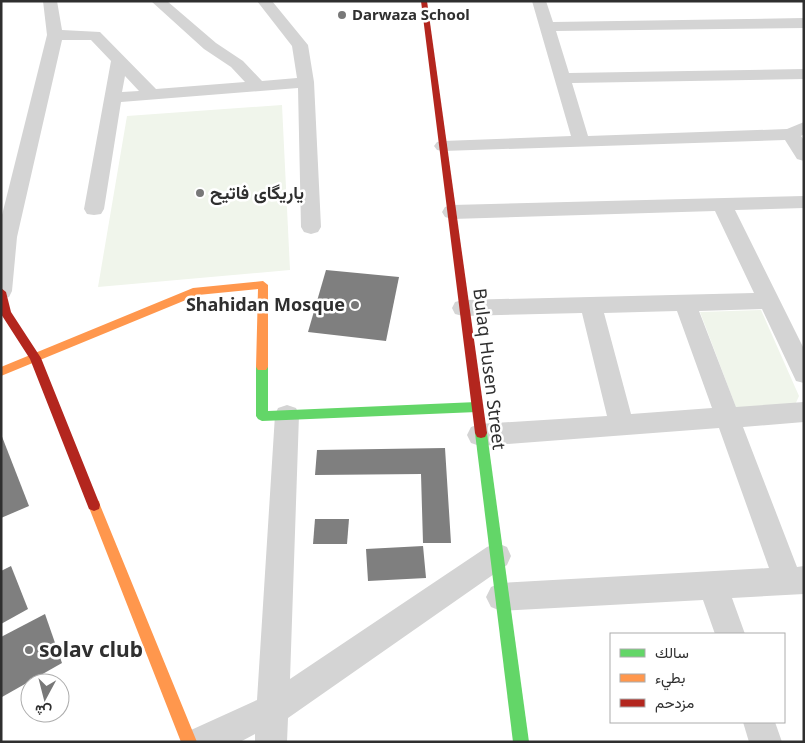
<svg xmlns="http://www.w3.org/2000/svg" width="805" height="743" font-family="'Noto Sans',Vazirmatn,sans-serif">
  <rect width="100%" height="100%" fill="#fff"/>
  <g fill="#f0f5eb">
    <polygon points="282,105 290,270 98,287 127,116"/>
    <polygon points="761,310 799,396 794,407 737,410 700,312"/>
  </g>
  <g fill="#7f7f7f">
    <polygon points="326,270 399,277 386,341 308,332"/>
    <polygon points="1,434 29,506 1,518"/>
    <polygon points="445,448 451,543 423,543 421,474 315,475 317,450"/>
    <polygon points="315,519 349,519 347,544 313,544"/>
    <polygon points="423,546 426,578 368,581 366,549"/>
    <polygon points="11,566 28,609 1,624 1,571"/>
    <polygon points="45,614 62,663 2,697 1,637"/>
  </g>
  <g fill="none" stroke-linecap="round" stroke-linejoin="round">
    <g fill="#d4d4d4" fill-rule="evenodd">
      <path d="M43,1H57L62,30L100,32L156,89L245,82L231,67L204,49L151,1H167L216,43L243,61L262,81L297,78L292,46L257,1H272L308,45L314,82L321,227L318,232L311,234L304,232L301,227L298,88L121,102L104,209L101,214L94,215L87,214L84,209L111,61L91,40H62L17,237L12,291L9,297L1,299V219L47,35ZM125,76L139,91L122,92Z"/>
      <polygon points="532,1 546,1 553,22 804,18 804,28 556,31 569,73 804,69 804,79 572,83 588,136 787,129 804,122 804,134 801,136 804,140 804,161 797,159 785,140 443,151 437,150 434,146 437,142 443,141 571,136"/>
      <path d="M804,196V208L735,210L804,349V383L796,381L762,309L699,311L736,407L804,402V422L743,427L797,567L804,566V594L732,598L745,634H715L703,600L501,611L491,607L486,597L491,587L501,583L769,568L719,428L480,446L471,443L467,435L471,427L480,424L607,416L582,313L463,316L455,314L452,308L455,302L463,300L754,293L715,211L452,219L445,217L442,212L445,207L452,205ZM677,311L712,408L631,414L604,313Z"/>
      <polygon points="287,405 296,408 299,415 290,679 487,547 497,543 507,547 511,556 507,565 288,718 287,742 255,742 255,734 240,742 187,742 191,730 257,700 275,415 278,408"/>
      <polygon points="743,722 775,722 782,742 749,742"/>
    </g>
    <g fill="#63d668" fill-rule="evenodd">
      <polygon points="262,363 266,364 268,367 268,411 477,402 481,404 483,407 481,410 477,412 262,421 258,419 256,416 256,367 258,364"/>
      <polygon points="481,428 485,429 487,433 529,742 513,742 475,433 477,429"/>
    </g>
    <g fill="#ff974d" fill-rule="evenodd">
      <polygon points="263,281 268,285 268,367 266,370 258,370 256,367 258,289 198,295 1,376 1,367 193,288"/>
      <polygon points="94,499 99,501 100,505 197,742 181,742 88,505 89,501"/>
    </g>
    <g fill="#b3261e" fill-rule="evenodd">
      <polygon points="421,1 427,1 487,433 485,437 481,438 477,437 475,433"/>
      <polygon points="1,288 6,292 11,312 41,358 100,505 99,509 94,511 89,509 30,359 1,314"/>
    </g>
  </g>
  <g fill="#787878" stroke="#fff" stroke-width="2">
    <circle cx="342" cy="15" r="5"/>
    <circle cx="200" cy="193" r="5"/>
    <circle cx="355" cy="305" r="5"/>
    <circle cx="29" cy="650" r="5"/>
  </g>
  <g text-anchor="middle" stroke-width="5" stroke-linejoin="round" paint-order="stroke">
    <g font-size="15" font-weight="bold" fill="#2f2f2f" stroke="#fff" text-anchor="start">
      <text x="352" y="20">Darwaza School</text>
    </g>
    <g font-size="18" font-weight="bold" fill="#2f2f2f" stroke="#fff" text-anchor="start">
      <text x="210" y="199">یاریگای فاتیح</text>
      <text x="345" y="311" text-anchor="end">Shahidan Mosque</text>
    </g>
    <g font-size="18" fill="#2f2f2f" stroke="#fff">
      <text transform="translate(489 369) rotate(83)" y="6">Bulaq Husen Street</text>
    </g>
    <g font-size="21" font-weight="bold" fill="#2f2f2f" stroke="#fff" text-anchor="start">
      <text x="39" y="657">solav club</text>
    </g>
  </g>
  <rect width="805" height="743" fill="none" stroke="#2f2f2f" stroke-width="5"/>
  <rect x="610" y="633" width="175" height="90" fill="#ffffff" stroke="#acacac"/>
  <rect x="620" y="649" width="25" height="8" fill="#63d668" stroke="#acacac"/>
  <text x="655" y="658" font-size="15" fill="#2f2f2f">سالك</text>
  <rect x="620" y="674" width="25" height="8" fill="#ff974d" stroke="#acacac"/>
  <text x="655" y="683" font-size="15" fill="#2f2f2f">بطيء</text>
  <rect x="620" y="699" width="25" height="8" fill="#b3261e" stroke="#acacac"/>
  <text x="655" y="708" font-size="15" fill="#2f2f2f">مزدحم</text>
  <g transform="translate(45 698) rotate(187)"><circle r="24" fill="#ffffff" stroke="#acacac"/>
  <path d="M0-4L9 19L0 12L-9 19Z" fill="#787878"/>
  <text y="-8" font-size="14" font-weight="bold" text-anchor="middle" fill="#2f2f2f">ش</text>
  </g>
</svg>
